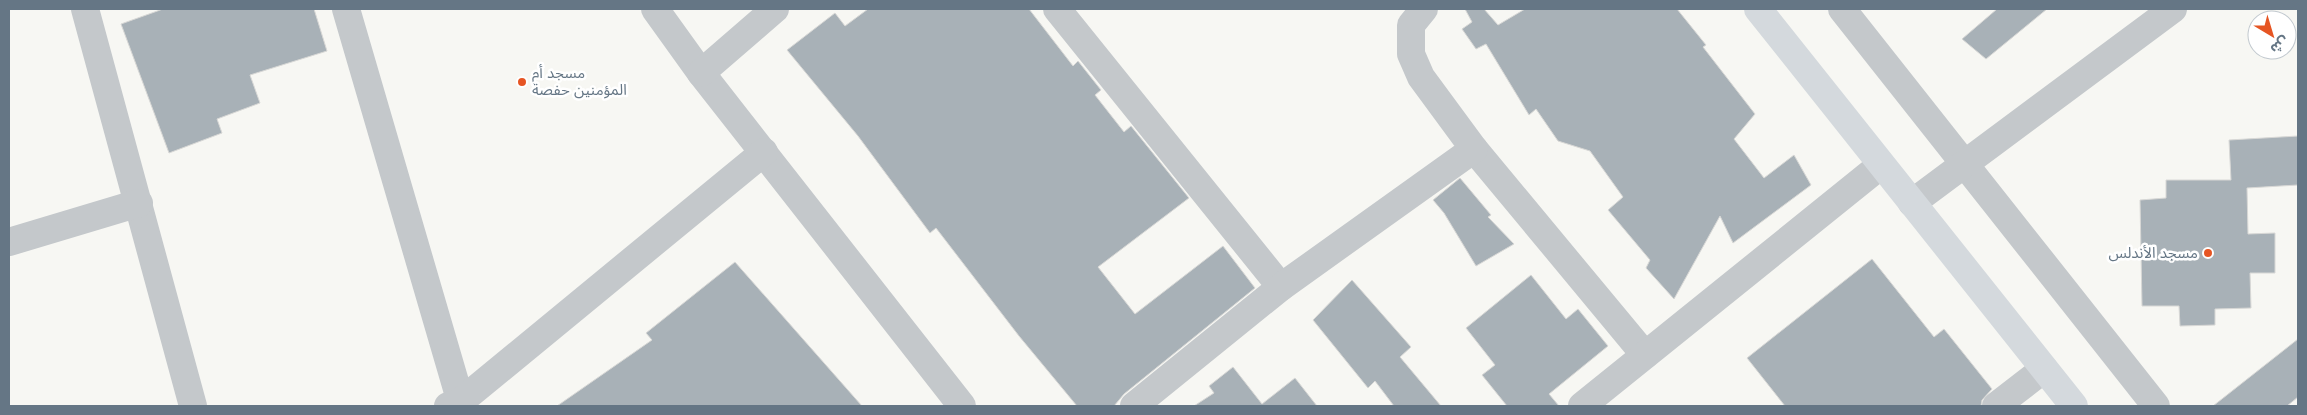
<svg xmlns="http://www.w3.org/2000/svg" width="2307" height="415" font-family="Helvetica,'Noto Sans Arabic',sans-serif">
  <rect width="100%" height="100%" fill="#f7f7f3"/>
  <g fill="#a8b1b7" stroke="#d8d8d6">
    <polygon points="163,9 314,9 327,51 250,75 260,103 217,119 222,133 169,153 121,24"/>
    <polygon points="868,9 1029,9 1073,66 1078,61 1101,90 1095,95 1124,132 1131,126 1189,198 1098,267 1135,314 1223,246 1255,288 1124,394 1114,406 1077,406 1019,336 936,228 930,233 858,136 787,50 835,13 845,26"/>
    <polygon points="1465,9 1484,9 1498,25 1525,9 1677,9 1706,45 1703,47 1755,114 1734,139 1764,178 1794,155 1811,185 1733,243 1720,216 1674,299 1646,268 1650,260 1608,210 1623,197 1590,151 1558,141 1536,109 1529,115 1486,44 1476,49 1462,29 1472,22"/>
    <polygon points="1997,9 2047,9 1986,59 1962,39"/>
    <polygon points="2298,136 2298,185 2247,188 2248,234 2275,233 2275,273 2250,273 2251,308 2215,309 2215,325 2180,326 2179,306 2142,306 2140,200 2166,198 2166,180 2231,180 2229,140"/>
    <polygon points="1460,178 1491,215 1488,217 1514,244 1476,266 1444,213 1433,200"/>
    <polygon points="1872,259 1934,337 1944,329 1992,389 1982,400 1981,406 1785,406 1747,358"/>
    <polygon points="735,262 862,406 557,406 652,340 646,333"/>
    <polygon points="1531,275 1566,319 1578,309 1608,346 1549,394 1559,406 1507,406 1482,375 1495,365 1466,328"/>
    <polygon points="1352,280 1411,347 1400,357 1441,406 1394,406 1375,381 1368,388 1313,320"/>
    <polygon points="2298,339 2298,397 2287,406 2213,406"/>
    <polygon points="1233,367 1262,404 1295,378 1317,406 1194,406 1214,393 1209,386"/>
  </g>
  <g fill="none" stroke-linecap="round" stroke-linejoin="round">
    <g stroke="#c4c8cb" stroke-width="28">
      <polyline points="85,9 193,406"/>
      <polyline points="346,9 462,406"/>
      <polyline points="655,9 701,73 962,406"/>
      <polyline points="1057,9 1281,287"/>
      <polyline points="1842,9 2156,406"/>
      <polyline points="701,73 775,9"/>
      <polyline points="1474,149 1645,355"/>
      <polyline points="1912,203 2173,9"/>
      <polyline points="9,242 139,203"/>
      <polyline points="448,406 460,402 764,152"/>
      <polyline points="1134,406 1281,287 1474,149 1421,77 1411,54 1411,25 1424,9"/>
      <polyline points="1582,406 1881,165"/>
      <polyline points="1996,406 2044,369"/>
    </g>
    <polyline stroke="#d4d9dd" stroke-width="28" points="1758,9 2074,406"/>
  </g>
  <g fill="#e65523" stroke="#fff" stroke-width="2">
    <circle cx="522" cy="82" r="5"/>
    <circle cx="2208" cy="253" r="5"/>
  </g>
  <g text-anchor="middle" stroke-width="5" stroke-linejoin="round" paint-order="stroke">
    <g font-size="15" fill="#657685" stroke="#fff" text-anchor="start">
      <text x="532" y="78">مسجد أم<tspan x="532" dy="17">المؤمنين حفصة</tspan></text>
      <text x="2198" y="258" text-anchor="end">مسجد الأندلس</text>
    </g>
  </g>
  <rect width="2307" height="415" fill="none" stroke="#657685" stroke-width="20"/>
  <g transform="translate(2272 35) rotate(142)"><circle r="24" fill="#ffffff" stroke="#c1c8ce"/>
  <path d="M0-4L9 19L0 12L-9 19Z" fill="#e65523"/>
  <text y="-8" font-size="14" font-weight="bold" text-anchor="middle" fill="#657685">ش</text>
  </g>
</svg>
